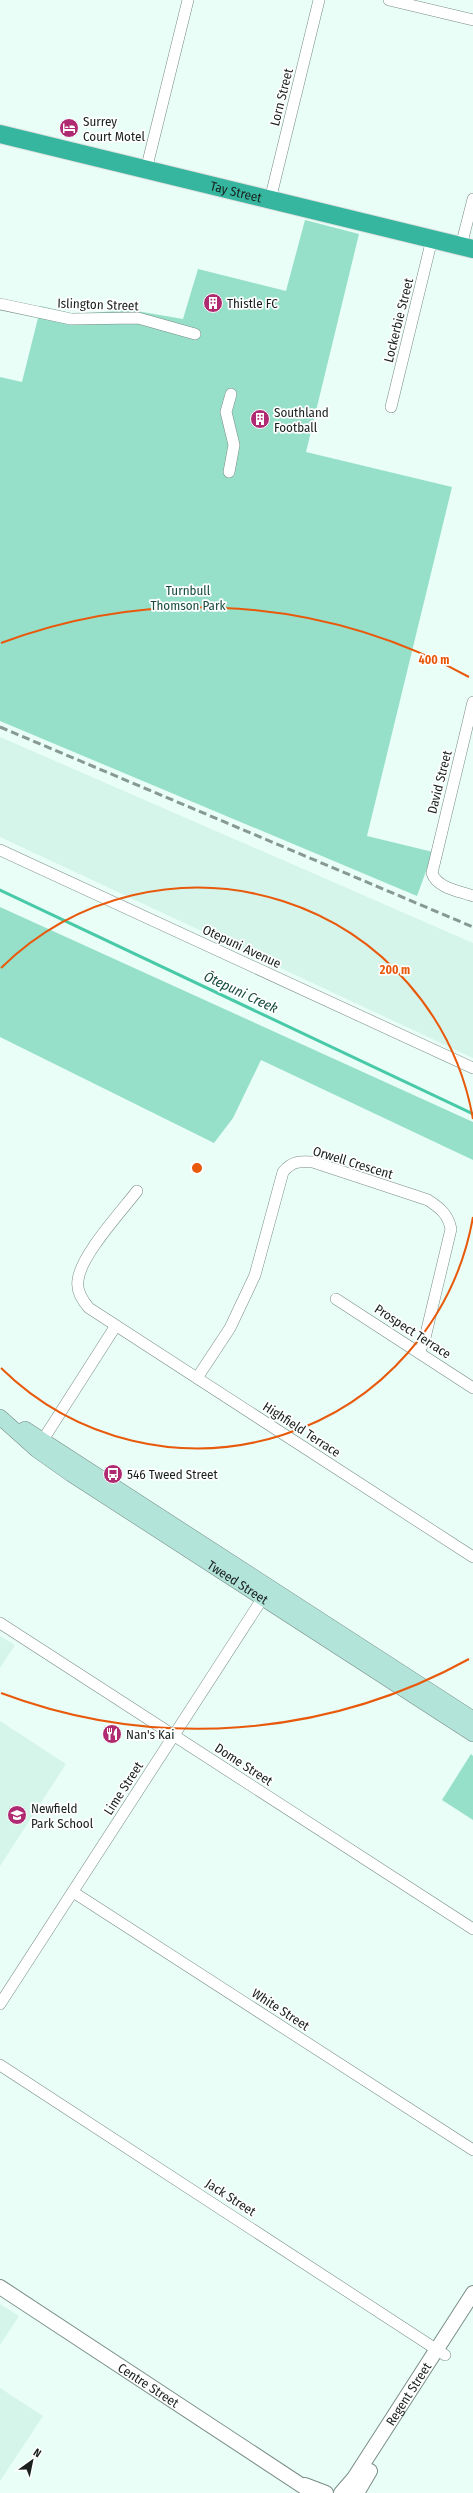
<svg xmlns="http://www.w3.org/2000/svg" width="473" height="2493" font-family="'Fira Sans Condensed',sans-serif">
  <rect width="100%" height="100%" fill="#e8fef6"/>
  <g fill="#d6f5ea">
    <polygon points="0,737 473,943 473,1058 0,837"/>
    <polygon points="0,1636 15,1645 0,1668"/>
    <polygon points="0,1721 66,1764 0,1866"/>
    <polygon points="0,2304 19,2316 0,2345"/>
    <polygon points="0,2388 43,2416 0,2481"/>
  </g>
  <g fill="#96e0c9">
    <polygon points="305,220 359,234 306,452 452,487 367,836 433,852 417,896 0,721 0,377 22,382 41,306 75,314 131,310 183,319 198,269 286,291"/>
    <polygon points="0,907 473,1122 473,1160 261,1060 233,1118 214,1143 0,1037"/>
    <polygon points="471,1754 473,1756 473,1820 442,1800"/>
  </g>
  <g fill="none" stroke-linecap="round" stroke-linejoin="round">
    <polyline stroke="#48c9a8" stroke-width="3" points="0,890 473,1114"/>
    <defs>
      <g id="minor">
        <polyline points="389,0 473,20"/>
        <polyline points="146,170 188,0"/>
        <polyline points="270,200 319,0"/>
        <polyline points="461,246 473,199"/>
        <polyline points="0,304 71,319 138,318 195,334"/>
        <polyline points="391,407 432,239"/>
        <polyline points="229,472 234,445 226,412 231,394"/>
        <path d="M473,702L432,873C437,888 459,891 473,896"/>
        <polyline points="0,850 473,1068"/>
        <path d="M137,1191C121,1212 81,1255 78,1280C76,1291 82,1300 89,1308L473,1557"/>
        <polyline points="336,1299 473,1388"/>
        <path d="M197,1378L230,1328L255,1275L283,1172C292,1161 300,1161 313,1162L428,1200C440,1208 448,1214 451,1229L424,1342L419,1352"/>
        <polyline points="39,1446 115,1327"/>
        <polyline points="0,1623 473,1929"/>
        <polyline points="73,1892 473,2150"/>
        <polyline points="0,2004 266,1593"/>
        <polyline points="0,2065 445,2355"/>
      </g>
      <g id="tertiary">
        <path id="s1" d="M0,2287L313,2493"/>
        <polyline points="305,2485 326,2493"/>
        <path id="s2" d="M341,2493L354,2478L473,2293"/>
        <polyline points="357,2493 370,2471"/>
      </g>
      <g id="secondary">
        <path id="s3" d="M0,1417L37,1450L71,1474L473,1734"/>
        <polyline points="25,1429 473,1719"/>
      </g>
      <g id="trunk">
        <path id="s4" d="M0,134L473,249"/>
      </g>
    </defs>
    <use href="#minor" stroke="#798c86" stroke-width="12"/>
    <use href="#tertiary" stroke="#798c86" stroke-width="16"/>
    <use href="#secondary" stroke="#798c86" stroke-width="16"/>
    <use href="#trunk" stroke="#dfe0e0" stroke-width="20"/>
    <use href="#minor" stroke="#fff" stroke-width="11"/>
    <use href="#tertiary" stroke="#fff" stroke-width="14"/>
    <use href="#secondary" stroke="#b3e4da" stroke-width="15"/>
    <use href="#trunk" stroke="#36b69e" stroke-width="18"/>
    <polyline stroke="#889892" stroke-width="3" stroke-dasharray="8 4" stroke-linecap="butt" points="0,727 473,927"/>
  </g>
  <g fill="none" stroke="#e8590c" stroke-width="2">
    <path d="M473 1217A280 280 0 0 1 1 1368M1 968A280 280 0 0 1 473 1119"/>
    <path d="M469 1659A561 561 0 0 1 1 1693M1 643A561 561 0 0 1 469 677"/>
  </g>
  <defs>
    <symbol id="hotel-disc" viewBox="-11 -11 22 22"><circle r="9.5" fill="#af2a71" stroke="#fff"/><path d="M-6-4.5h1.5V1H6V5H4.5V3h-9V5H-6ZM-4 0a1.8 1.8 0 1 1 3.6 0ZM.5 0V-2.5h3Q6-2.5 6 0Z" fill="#fff"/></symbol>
    <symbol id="building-disc" viewBox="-11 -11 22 22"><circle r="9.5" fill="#af2a71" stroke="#fff"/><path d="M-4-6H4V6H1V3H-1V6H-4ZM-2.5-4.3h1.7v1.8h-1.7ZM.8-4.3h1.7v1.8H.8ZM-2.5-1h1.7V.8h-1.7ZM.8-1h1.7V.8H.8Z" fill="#fff"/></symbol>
    <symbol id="bus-disc" viewBox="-11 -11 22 22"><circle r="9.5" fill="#af2a71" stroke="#fff"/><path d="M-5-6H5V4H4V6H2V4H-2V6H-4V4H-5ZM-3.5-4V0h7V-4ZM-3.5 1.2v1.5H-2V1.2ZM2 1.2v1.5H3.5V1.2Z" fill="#fff"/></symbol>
    <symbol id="restaurant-disc" viewBox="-11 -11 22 22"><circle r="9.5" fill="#af2a71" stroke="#fff"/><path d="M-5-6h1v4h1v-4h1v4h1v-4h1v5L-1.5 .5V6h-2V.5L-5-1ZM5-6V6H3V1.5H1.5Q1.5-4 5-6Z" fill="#fff"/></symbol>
    <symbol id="school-disc" viewBox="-11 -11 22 22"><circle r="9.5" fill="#af2a71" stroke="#fff"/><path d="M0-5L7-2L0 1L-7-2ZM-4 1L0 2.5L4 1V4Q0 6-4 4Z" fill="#fff"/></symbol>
  </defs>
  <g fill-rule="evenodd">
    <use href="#hotel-disc" x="58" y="117" width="22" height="22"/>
    <use href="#building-disc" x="202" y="292" width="22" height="22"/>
    <use href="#building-disc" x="249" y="408" width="22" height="22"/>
    <use href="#bus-disc" x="102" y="1463" width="22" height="22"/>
    <use href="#restaurant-disc" x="101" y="1723" width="22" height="22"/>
    <use href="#school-disc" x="6" y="1804" width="22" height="22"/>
  </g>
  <g text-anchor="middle" stroke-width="3.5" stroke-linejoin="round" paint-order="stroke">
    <g font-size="13" fill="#19211e" stroke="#fff">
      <text transform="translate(281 97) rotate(-76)" y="5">Lorn Street</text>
      <text dy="5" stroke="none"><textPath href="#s4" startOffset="243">Tay Street</textPath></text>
      <text transform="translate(98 304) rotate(2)" y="5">Islington Street</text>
      <text transform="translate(398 320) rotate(-76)" y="5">Lockerbie Street</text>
      <text transform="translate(439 782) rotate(-76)" y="5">David Street</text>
      <text transform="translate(242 946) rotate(25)" y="5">Otepuni Avenue</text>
      <text transform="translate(353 1162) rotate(17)" y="5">Orwell Crescent</text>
      <text transform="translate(413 1331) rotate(33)" y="5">Prospect Terrace</text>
      <text transform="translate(302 1429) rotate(33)" y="5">Highfield Terrace</text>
      <text dy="5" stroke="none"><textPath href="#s3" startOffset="290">Tweed Street</textPath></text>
      <text transform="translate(244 1764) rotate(33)" y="5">Dome Street</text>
      <text transform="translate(123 1788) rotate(-57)" y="5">Lime Street</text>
      <text transform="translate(281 2009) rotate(33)" y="5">White Street</text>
      <text transform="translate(231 2197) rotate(33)" y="5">Jack Street</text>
      <text dy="5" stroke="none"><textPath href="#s1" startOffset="178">Centre Street</textPath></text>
      <text dy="5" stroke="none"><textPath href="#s2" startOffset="120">Regent Street</textPath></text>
    </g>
    <g font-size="13" fill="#19211e" stroke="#fff" text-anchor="start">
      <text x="83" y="126">Surrey<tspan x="83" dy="15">Court Motel</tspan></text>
      <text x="227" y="308">Thistle FC</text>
      <text x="274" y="417">Southland<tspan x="274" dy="15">Football</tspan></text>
      <text x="127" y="1479">546 Tweed Street</text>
      <text x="126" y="1739">Nan's Kai</text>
      <text x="31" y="1813">Newfield<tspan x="31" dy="15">Park School</tspan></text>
    </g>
    <g font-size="13" fill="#174d3f" stroke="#fff">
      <text x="188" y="595">Turnbull<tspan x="188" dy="15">Thomson Park</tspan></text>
    </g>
    <g font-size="14" font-style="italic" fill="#194e40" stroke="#fff">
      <text transform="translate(241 992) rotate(25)" y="5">Ōtepuni Creek</text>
    </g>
  </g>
  <circle cx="197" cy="1168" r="6" fill="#e8590c" stroke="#fff" stroke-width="2"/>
  <g font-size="12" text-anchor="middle" font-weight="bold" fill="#e8590c" stroke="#fff" stroke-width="3.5" stroke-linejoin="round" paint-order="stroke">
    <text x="434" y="664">400 m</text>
    <text x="395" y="974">200 m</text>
  </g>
  <g transform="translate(32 2461) rotate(33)" stroke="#ffffff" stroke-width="3" paint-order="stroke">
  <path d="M0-3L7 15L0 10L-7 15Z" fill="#19211e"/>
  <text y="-6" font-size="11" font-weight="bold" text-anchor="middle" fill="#19211e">N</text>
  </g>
</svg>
